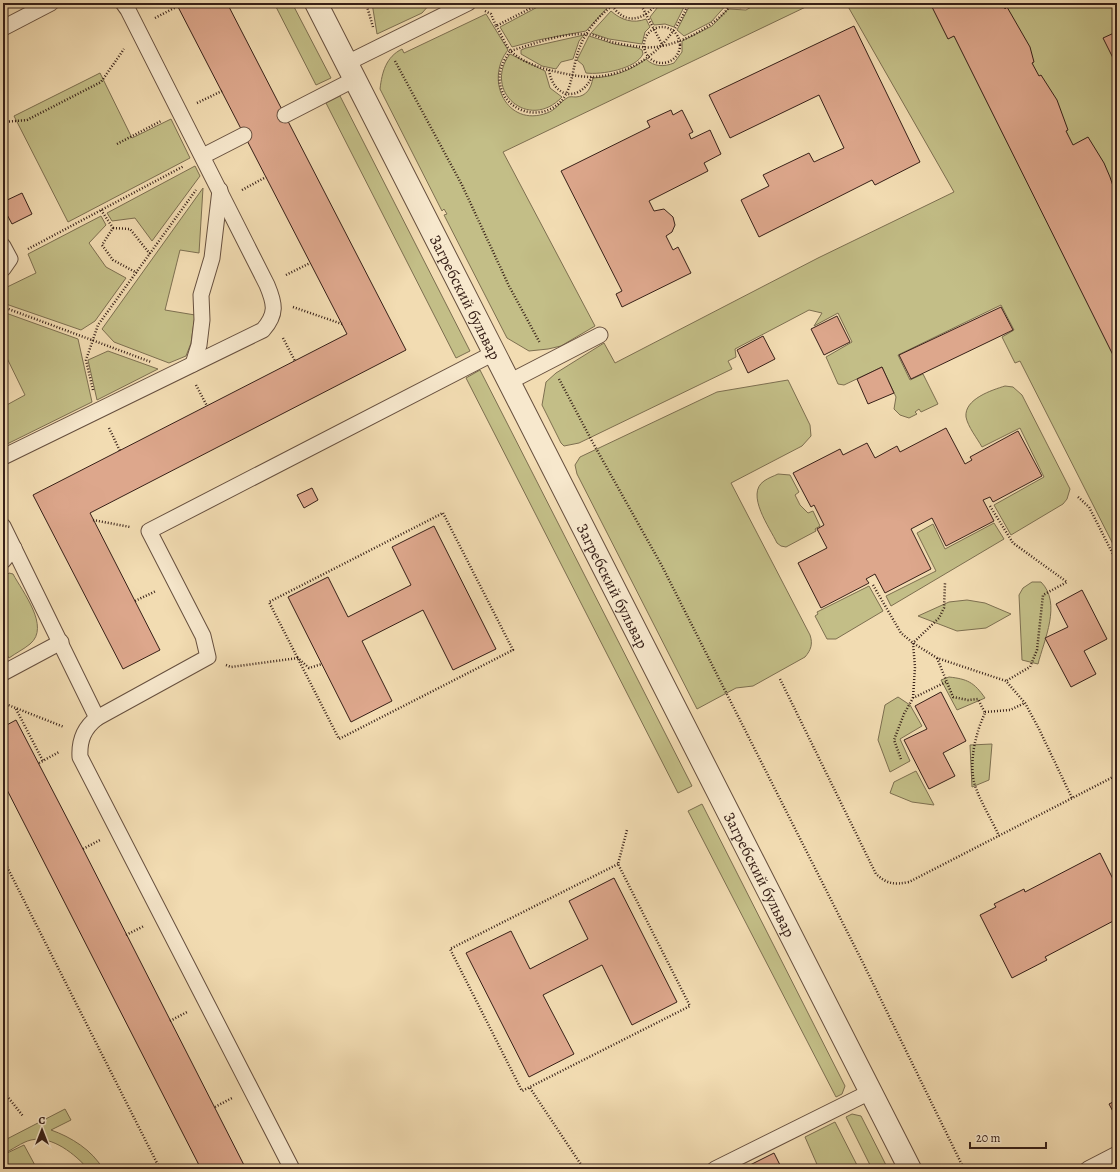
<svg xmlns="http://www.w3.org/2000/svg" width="1120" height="1172" font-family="Alegreya,serif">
  <rect width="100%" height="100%" fill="#f2dcb2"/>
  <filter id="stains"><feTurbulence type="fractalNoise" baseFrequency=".005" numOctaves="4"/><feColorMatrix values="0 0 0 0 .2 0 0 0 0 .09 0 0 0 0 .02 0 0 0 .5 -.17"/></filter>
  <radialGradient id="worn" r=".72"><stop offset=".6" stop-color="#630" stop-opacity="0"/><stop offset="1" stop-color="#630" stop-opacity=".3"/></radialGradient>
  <g fill="#c3be87" stroke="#7d6f50">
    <polygon points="274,3 292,3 331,78 316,85"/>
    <polygon points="372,3 431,3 422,13 377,34"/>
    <polygon points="545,3 608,3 609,6 586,31 538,40 512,47 500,27"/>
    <polygon points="661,3 686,3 674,27 665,24 654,25 650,17"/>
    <polygon points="691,3 728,3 711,22 684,36 677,30"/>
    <path d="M758,3H814L503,152L595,326L561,346L548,349L529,351L507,338L444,215L447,214L444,209L442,211L380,89C382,72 386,57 402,49L404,53L486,14L508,50C484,80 507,128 547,113C556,110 560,102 567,98C569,96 573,97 576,97C587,96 591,88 593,78C613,77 630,71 646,59C654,67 664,67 674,63L682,52V41L712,26L728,9L746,10Z"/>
    <polygon points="846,3 1117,3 1117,552 1020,361 1015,363 1002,337 1014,330 1001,305 898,355 910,380 923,374 938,404 921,412 919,409 915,412 917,414 909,418 900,415 894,409 896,397 882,367 844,385 838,384 826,357 852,342 838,313 814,326 822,313 809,310 735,349 736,357 728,361 732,369 579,443 564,446 561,443 542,405 546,382 556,373 604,343 615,363 818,258 954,192"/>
    <path d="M611,11C621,20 633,24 646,19L650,27L645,32L642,44L609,39L591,33Z"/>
    <polygon points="584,35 579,41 573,59 561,62 556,69 542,66 521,54 521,50 526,48"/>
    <path d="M589,36L614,44L638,48L642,50L643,54C636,69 601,75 586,73L583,65L577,60Z"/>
    <path d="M510,54L545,71L550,88L562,97C529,132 482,91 510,54Z"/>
    <polygon points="100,73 132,138 171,119 190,158 68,222 14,116"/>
    <polygon points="340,96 470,351 456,358 326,103"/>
    <polygon points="195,166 200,176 152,241 135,218 112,221 107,213"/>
    <polygon points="203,188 199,253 180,250 165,310 195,315 191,343 186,356 169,363 114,342 102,329"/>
    <polygon points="101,216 106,225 89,243 106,267 126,278 95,321 81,330 3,303 3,289 36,273 28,254"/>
    <polygon points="3,312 78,339 92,402 3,446 3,407 25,395 3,350"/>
    <polygon points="108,351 158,369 97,400 88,360"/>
    <polygon points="480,370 692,786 678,793 466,378"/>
    <path d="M788,380L810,425L811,436L802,446L731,483L810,635C813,644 811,650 805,657L753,686L736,688L697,709L577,474L575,465L580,457L717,392Z"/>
    <path d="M1005,386L1013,387L1022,395L1070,489L1067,499L1063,504L1011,535L994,505L1044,477L1020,428L982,447C977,438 968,427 966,417C964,399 992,390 1005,386Z"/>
    <path d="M778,474L790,475L799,492L795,495L800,505L808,513L813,511L820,526L815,529L816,531L786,547L781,546L777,543C770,528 745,494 764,481C768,478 774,476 778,474Z"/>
    <polygon points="994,523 1004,539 891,606 886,596 936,571 917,533 933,524 945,549"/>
    <path d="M9,573L13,574C22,591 51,627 30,644C24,649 16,653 9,658L7,655L3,657L5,660L3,661V578Z"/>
    <path d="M1032,582H1041C1062,603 1044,640 1038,664L1022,660L1019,595L1023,588Z"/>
    <polygon points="869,586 883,611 836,639 827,639 815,616 818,614 817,612"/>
    <polygon points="967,600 985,603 1011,614 986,628 957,631 918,616 949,602"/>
    <path d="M949,677C967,679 974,682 985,698L957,710L941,680Z"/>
    <polygon points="898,697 910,705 922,726 900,739 910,761 890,772 878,740 885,705"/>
    <polygon points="992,744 989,780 972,787 970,745"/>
    <polygon points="916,771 934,805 912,802 890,793 894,782"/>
    <polygon points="702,804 845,1086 842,1094 836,1097 688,811"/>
    <path d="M65,1109L71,1120L51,1130C71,1137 92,1150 103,1169H88C76,1155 52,1135 31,1140C22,1142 12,1150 3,1154V1141Z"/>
    <polygon points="852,1114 861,1116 888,1169 872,1169 846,1117"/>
    <polygon points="835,1122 859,1169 819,1169 805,1137"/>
    <polygon points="24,1145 37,1169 3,1169 3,1155"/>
  </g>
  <g fill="#dda78c" stroke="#372018">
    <polygon points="176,3 227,3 406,350 90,513 160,650 123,669 33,495 347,334"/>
    <polygon points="930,3 1002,3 1005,9 1007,7 1030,47 1034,62 1032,63 1039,76 1041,75 1057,100 1068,130 1066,131 1073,145 1088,137 1104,163 1110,177 1115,192 1113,193 1117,201 1117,363 954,36 948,39"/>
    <polygon points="854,26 920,162 875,185 872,180 759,237 741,200 769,186 763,175 809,153 814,162 844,148 819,95 730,138 709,95"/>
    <polygon points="1117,28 1117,66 1103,38 1114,33 1113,30"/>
    <polygon points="671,110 673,115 682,110 693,132 689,134 691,139 710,130 721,154 704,163 708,171 649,201 654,211 664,209 673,217 675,225 672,232 666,236 673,250 678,247 691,273 622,307 616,294 622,291 561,171 650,127 647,121"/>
    <polygon points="22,193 32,214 12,224 3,207 3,202"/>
    <polygon points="1001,307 1013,330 911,379 899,355"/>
    <polygon points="837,316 850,342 824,355 811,329"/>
    <polygon points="763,336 775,359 748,373 737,350"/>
    <polygon points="882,367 894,393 868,404 857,379"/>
    <polygon points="946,428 965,464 972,460 970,457 1018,431 1042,476 993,502 990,497 983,500 994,521 946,546 932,518 911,529 931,569 885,593 875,574 866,579 869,583 821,608 798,563 827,548 817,529 824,525 814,505 811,507 793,473 840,449 843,455 867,443 875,458 897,446 900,452"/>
    <polygon points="312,488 318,500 304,508 297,495"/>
    <polygon points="434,526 496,649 453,670 423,610 362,641 392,701 351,722 288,597 328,577 348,617 411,585 392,547"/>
    <polygon points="1082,590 1107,639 1084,651 1096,674 1071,687 1045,638 1068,627 1056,604"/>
    <polygon points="941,692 966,741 943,753 955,776 929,789 904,740 927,729 915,706"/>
    <polygon points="16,720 83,849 246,1169 201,1169 3,782 3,727"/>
    <polygon points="1100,853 1117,887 1117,919 1045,957 1047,960 1012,978 980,915 996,907 994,904 1024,889 1025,892"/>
    <polygon points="614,878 677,1002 632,1025 602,965 543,995 574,1054 529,1077 466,953 511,931 530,969 588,939 569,901"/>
    <polygon points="1117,1100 1117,1119 1109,1104"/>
    <polygon points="774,1153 782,1169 742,1169"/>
    <polygon points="1062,1165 1064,1169 1053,1169"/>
  </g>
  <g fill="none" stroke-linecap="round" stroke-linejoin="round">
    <defs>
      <g id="lane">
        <polyline points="3,28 51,3"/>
        <polyline points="347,63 468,3"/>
        <polyline points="285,115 355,79"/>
        <polyline points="203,156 244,135"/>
        <polyline points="3,246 10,259 3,269"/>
        <polyline points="193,364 199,345 202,320 201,295 212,258 220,190"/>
        <polyline points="509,382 600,335"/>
        <path d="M3,457L263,330C277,314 275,304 267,285L128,10L123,3"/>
        <path d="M3,526L97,718C84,728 79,740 80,757L292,1169"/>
        <polyline points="3,561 14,548"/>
        <polyline points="3,673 61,642"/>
        <polyline points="97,718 208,657 203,636 149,531 494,353"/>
        <polyline points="715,1169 870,1092"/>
        <polyline points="1088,1169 1117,1154"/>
      </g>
      <g id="street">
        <path id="s1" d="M316,3L910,1169"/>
      </g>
    </defs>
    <use href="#lane" stroke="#664f3e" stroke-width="17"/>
    <use href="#street" stroke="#664f3e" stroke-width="24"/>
    <g stroke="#372018" stroke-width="2.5" stroke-dasharray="1 2" stroke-linecap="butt">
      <polyline points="366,3 373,27"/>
      <path d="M611,3C623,26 644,21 657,3"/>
      <path d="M617,3C601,12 585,32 579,49C572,67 573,93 557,105C532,124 495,105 500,72C501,65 506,57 510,51C534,44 560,33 585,34C594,34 603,39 611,42C621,44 632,46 642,47C670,51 717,27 732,3"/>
      <polyline points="640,3 663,46"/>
      <polyline points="731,5 741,7 752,3"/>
      <polyline points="485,11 491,14 496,26 541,3"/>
      <polyline points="155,18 178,6"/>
      <path d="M496,26C501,33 504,43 510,50C519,61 540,68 553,71C566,74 579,77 593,77C639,74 671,44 689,3"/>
      <circle cx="662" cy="45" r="18"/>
      <polyline points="395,61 462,185 509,286 540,343"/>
      <path d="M549,70C553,98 579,103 592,77"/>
      <polyline points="197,103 222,91"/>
      <polyline points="3,122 27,120 101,82 124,49"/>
      <polyline points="117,144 161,121"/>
      <polyline points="242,190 266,177"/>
      <polyline points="101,210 113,228 102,245 113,260 137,273"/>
      <polyline points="113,228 130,229 150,254"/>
      <polyline points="28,249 184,166"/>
      <polyline points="286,275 310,263"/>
      <polyline points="3,307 151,362"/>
      <polyline points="293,307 342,324"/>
      <polyline points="283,338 295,361"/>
      <polyline points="559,379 593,443 662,566 862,961 964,1169"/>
      <polyline points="196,385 207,406"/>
      <polyline points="93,390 86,360 98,325 196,190"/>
      <polyline points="109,428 120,451"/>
      <polyline points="1078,497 1089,507 1117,562"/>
      <polyline points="990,506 1013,543 1067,582 1043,595 1037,650 1030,667 1006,681"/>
      <polygon points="443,513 513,650 339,739 269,602"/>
      <polyline points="93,520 130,527"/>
      <polyline points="873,585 901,633 913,643 937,658 1006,681 1025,703 1039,729 1072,798"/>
      <polyline points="135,601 156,591"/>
      <path d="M937,658L953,697L968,700L978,699L985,713C976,732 969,760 974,782C978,798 992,820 999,836"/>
      <polyline points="226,665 231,667 298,658 309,668 322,664"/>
      <path d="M780,679L876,874C887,884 894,885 909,882L1117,775"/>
      <polyline points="913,698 915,667 913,643 939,618 944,608 945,583"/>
      <polyline points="3,703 64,727"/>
      <polyline points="16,709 43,761"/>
      <polyline points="985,712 1010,710 1025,703"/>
      <polyline points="901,759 894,740 904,714 913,698 946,682"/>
      <polyline points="39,763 59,752"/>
      <polyline points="83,849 100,840"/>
      <polyline points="3,859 160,1169"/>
      <polyline points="618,864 450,949 522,1091 690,1006 618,864 627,830"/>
      <polyline points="126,935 144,926"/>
      <polyline points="170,1021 187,1012"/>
      <polyline points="530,1088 584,1169"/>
      <polyline points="3,1091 23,1116"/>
      <polyline points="215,1107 232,1098"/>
    </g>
    <use href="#lane" stroke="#f7e8cd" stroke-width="15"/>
    <use href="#street" stroke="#f7e8cd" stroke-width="22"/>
  </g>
  <g text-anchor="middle" stroke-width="3" stroke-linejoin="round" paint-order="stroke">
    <g font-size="16" fill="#372018" stroke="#f7e8cd">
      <text dy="6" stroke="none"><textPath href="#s1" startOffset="330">Загребский бульвар</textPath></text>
      <text dy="6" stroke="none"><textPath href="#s1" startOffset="654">Загребский бульвар</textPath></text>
      <text dy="6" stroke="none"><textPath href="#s1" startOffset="978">Загребский бульвар</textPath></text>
    </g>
  </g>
  <rect width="1120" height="1172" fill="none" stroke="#f2dcb2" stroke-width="16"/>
  <rect x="4" y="4" width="1112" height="1164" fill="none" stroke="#372018" stroke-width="2"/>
  <rect x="8" y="8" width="1104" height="1156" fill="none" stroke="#372018"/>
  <g transform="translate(42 1130)" stroke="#f7e8cd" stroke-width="3" paint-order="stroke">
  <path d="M0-3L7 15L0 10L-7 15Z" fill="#372018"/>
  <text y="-6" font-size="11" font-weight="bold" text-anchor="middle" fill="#372018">С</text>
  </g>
  <path d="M970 1142v6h76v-6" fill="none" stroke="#372018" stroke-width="2"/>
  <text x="976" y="1142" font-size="12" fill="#372018" stroke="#f7e8cd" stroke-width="3" paint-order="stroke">20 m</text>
  <rect width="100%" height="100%" filter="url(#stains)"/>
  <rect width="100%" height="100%" fill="url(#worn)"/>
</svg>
